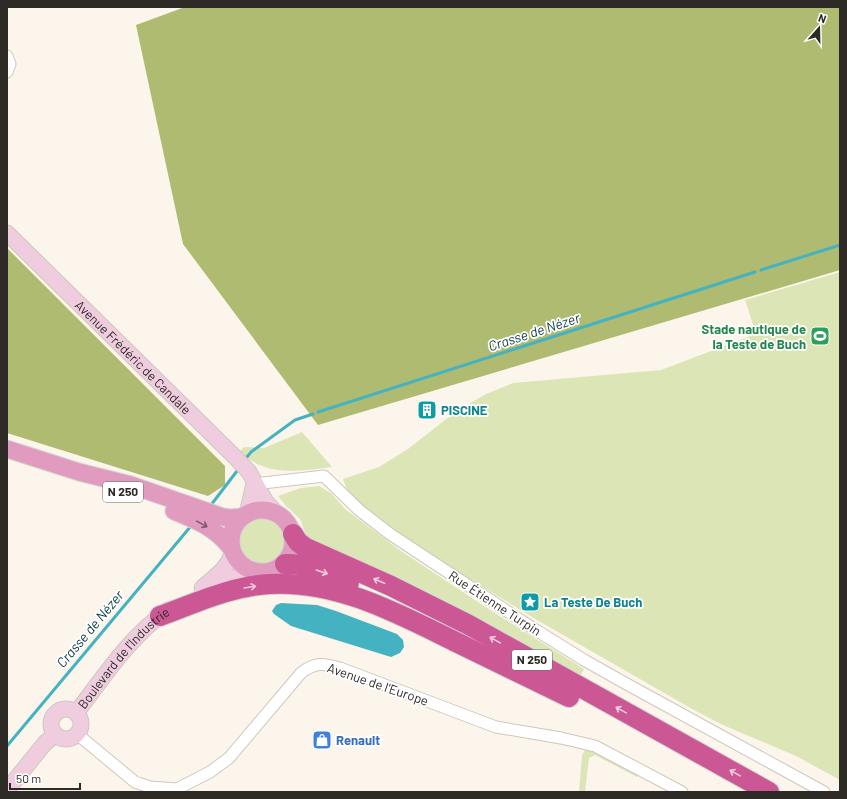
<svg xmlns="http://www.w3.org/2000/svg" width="847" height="799" font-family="Barlow,sans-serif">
  <rect width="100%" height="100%" fill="#fcf5eb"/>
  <g fill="#dce5b6">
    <polygon points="840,272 840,780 796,756 723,725 694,710 537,620 426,552 350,498 343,479 379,467 408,449 454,413 484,395 513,383 661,370 756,334 745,300"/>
    <path d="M302,432L332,467C306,470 276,476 252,461C248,459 244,455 239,452L244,447L264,448Z"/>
    <polygon points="319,486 332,494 345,509 401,551 490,610 584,669 578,680 326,551 306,535 300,519 286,506 278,496 301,488"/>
    <circle cx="261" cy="541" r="25"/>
    <polygon points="590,749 638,775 637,777 595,755 589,758 585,792 579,792 582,755 585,750"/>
  </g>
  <g fill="#aebb70">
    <polygon points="185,7 840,7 840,270 318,425 183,244 136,25"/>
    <polygon points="7,248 225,466 225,485 208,496 7,433"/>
  </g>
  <polygon fill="#45b2c1" points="281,603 317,605 336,611 397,634 403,640 404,647 400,653 391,657 291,626 274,614 272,611 276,605"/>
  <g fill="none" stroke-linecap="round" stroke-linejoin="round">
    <g stroke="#45b2c1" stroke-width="3">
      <polyline points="761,270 840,245"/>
      <polyline points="318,412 755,272"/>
      <polyline points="247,457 251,452 295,420 313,414"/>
      <polyline points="211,505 237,471"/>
      <polyline points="7,746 191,526"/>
    </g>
    <defs>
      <g id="street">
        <polyline points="7,56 10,64 7,72"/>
        <polyline points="254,484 324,476 359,510 390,534 531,627 584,660 623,682 824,792"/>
        <path d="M77,734L135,782L150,787L177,789L210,772L229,758L301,673C315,662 323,663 340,668L496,727L561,738L595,746L682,792"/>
      </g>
      <g id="secondary">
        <path id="s1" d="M7,233L236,458L249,472L266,502L275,512"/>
        <polyline points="247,514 254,484"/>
        <path d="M202,588C214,577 228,569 232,553"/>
        <polyline points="207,590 238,576 256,572"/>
        <circle cx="66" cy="724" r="15"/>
        <path id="s2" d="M76,713C104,677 130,636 168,610"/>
        <polyline points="7,790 45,743 55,735"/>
      </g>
      <g id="primary">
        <polyline points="7,449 79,472 131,485 223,517 231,518 242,517"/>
        <circle cx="262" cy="541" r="31"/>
        <path d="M174,511C196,520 216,528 231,548"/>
      </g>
      <g id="highway">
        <polyline points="293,534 298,542 306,548 391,586 469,625 769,792"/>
        <path d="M285,564C307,563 329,574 349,583"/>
        <path d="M160,616C196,603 231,586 270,584C337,580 399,614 458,643C495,661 532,679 569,697"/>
      </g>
    </defs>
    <use href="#street" stroke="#cec7be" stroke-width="13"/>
    <use href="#secondary" stroke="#cec7be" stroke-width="17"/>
    <use href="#primary" stroke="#d5d4d4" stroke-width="19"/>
    <use href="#highway" stroke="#d5d4d4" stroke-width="22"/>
    <use href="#street" stroke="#fff" stroke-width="11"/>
    <use href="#secondary" stroke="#efcddf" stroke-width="15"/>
    <use href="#primary" stroke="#e09bbf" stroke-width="17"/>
    <use href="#highway" stroke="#cb5894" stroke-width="20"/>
  </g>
  <defs><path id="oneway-shaft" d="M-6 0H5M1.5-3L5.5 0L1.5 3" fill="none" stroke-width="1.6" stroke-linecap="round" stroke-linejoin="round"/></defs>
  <use stroke="#7e5d6b" href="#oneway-shaft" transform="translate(202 524) rotate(29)"/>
  <g stroke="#efcddf">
    <use href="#oneway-shaft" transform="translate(322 572) rotate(19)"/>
    <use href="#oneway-shaft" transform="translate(379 581) rotate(-157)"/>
    <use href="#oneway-shaft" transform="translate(250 587) rotate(-9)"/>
    <use href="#oneway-shaft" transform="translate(495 640) rotate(-151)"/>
    <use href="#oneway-shaft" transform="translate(621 710) rotate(-151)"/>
    <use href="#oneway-shaft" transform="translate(735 773) rotate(-151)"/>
  </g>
  <defs>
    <symbol id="stadium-square" viewBox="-11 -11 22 22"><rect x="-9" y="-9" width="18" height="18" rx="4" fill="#2e9e5b" stroke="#fff"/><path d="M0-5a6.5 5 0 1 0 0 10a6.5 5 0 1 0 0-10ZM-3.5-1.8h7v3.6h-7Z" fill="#fff"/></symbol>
    <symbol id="building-square" viewBox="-11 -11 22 22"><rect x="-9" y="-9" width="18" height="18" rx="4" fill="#0f9aa8" stroke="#fff"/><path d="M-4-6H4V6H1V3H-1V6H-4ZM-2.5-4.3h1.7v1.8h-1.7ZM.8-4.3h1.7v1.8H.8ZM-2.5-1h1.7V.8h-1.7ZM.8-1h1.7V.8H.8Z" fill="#fff"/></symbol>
    <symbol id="sight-square" viewBox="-11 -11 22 22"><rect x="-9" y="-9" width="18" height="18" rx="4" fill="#0f9aa8" stroke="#fff"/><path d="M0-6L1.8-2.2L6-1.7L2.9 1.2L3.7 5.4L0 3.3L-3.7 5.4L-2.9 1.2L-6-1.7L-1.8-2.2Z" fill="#fff"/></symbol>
    <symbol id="shop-square" viewBox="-11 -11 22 22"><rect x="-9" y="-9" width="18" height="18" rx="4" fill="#3f7fe0" stroke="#fff"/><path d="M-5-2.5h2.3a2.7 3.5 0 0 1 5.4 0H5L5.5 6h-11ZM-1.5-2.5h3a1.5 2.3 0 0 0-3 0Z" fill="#fff"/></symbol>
  </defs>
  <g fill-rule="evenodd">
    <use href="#stadium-square" x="809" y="325" width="22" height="22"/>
    <use href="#building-square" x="416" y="399" width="22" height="22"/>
    <use href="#sight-square" x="519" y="591" width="22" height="22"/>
    <use href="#shop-square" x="311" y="729" width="22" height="22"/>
  </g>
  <g text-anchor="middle" stroke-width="3.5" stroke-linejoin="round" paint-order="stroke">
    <g fill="#fff" stroke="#6c6a67" stroke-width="1">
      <rect x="103" y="482" width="40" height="20" rx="3"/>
      <rect x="512" y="650" width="40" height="20" rx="3"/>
    </g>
    <g font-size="12" font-weight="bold" fill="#2d2a26">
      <text x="123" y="496">N 250</text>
      <text x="532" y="664">N 250</text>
    </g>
    <g font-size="13" font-weight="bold" fill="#27864d" stroke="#fff" text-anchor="end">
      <text x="806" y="334">Stade nautique de<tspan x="806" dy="15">la Teste de Buch</tspan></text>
    </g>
    <g font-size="13" fill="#2d2a26" stroke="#fff">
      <text dy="5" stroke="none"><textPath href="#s1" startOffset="177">Avenue Frédéric de Candale</textPath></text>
      <text transform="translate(495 603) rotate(33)" y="5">Rue Étienne Turpin</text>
      <text dy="5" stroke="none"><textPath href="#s2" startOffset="73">Boulevard de l'Industrie</textPath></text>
      <text transform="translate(378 684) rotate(19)" y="5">Avenue de l'Europe</text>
    </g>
    <g font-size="13" font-weight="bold" fill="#0d838f" stroke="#fff" text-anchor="start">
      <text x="441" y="415">PISCINE</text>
      <text x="544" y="607">La Teste De Buch</text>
    </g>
    <g font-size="13" font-weight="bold" fill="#366cbe" stroke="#fff" text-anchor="start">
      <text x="336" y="745">Renault</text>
    </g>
    <g font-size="14" font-style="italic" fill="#0c3e45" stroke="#fff">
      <text transform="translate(534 332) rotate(-18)" y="5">Crasse de Nézer</text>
      <text transform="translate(90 629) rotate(-50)" y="5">Crasse de Nézer</text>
    </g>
  </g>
  <rect width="847" height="799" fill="none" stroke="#2d2a26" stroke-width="16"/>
  <g transform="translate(819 28) rotate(20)" stroke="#ffffff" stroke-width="3" paint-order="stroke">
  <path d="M0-3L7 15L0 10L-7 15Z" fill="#2d2a26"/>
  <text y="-6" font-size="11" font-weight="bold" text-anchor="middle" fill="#2d2a26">N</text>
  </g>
  <path d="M10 783v6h70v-6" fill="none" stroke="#2d2a26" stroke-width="2"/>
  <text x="16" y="783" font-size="12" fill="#2d2a26" stroke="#ffffff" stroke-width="3" paint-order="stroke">50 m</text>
</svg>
